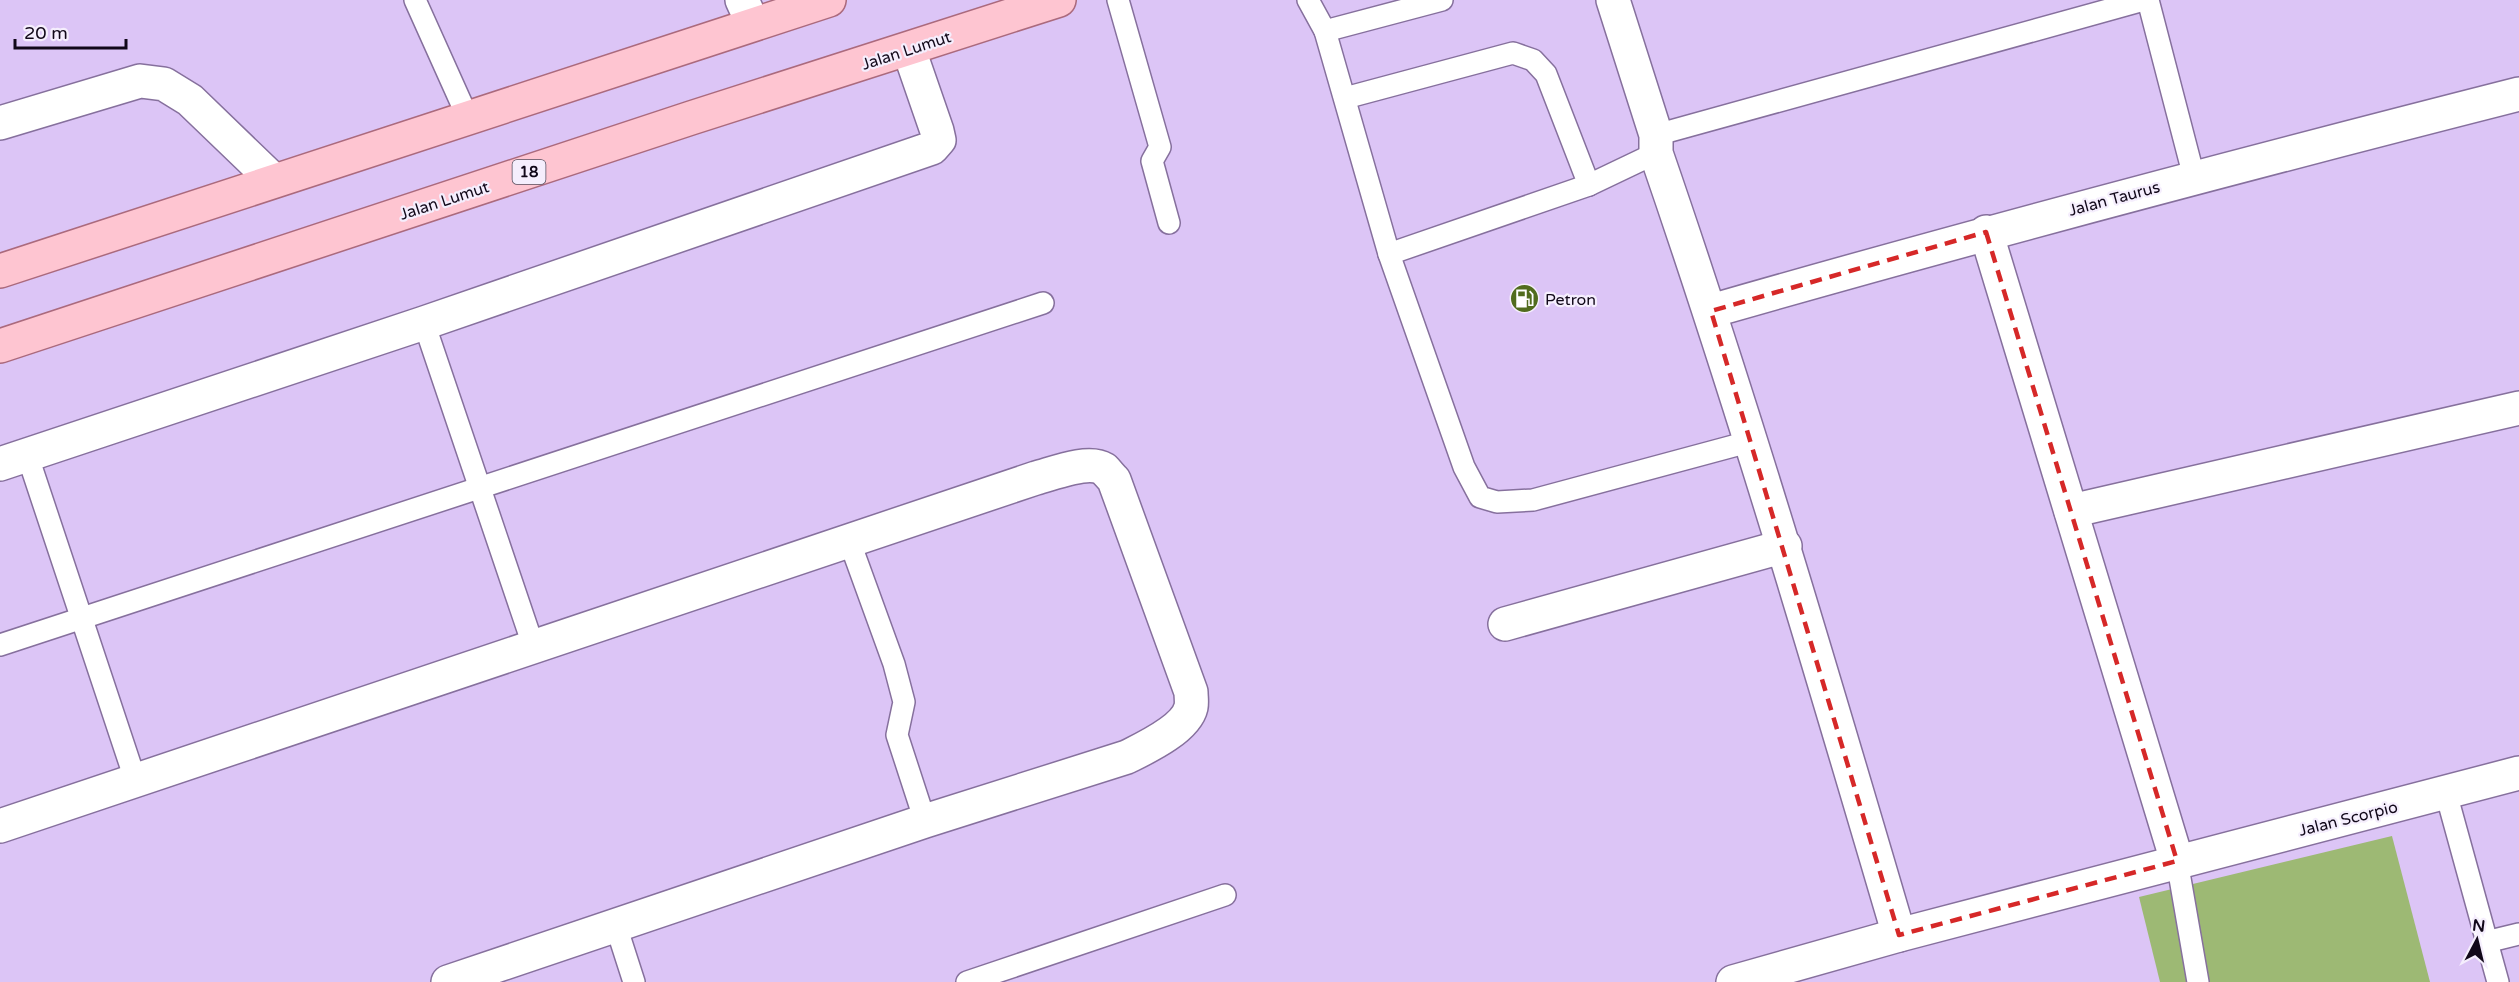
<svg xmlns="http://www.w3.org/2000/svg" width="2519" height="982" font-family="'Varela Round',sans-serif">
  <rect width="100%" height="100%" fill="#dcc5f6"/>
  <polygon fill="#9db974" points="2392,836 2430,982 2160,982 2139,897"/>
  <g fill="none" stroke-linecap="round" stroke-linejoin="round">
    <defs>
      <g id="lane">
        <polyline points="415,0 468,118"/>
        <polyline points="1118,0 1160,147 1152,161 1169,223"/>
        <polyline points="1308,0 1325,31 1442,0"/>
        <polyline points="2148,0 2194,177"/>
        <polyline points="1325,31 1389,254 1464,467 1480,497 1497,502 1533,500 1752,441"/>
        <polyline points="1345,98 1513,53 1533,60 1546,74 1589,185"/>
        <polyline points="1656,135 2144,0"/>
        <polyline points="1389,254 1589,185 1656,153"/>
        <polyline points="424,323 533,645"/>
        <polyline points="27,454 136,782"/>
        <polyline points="849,540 894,664 904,702 897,735 925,821"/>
        <polyline points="0,645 1043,303"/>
        <polyline points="2446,793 2498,982"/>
        <polyline points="2177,861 2198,982"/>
        <polyline points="616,926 634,982"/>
        <polyline points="2486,942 2519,934"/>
        <polyline points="967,982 1225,895"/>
      </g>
      <g id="street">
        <polyline points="742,0 753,24"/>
        <path d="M1613,0L1656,135V153C1745,411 1822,673 1899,935"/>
        <polyline points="0,123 140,81 164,84 190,100 273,180"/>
        <polyline points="1986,232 2177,861"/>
        <path d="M1711,311C1979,234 2248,163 2519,94"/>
        <polyline points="0,464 424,323 932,148 939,140 937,131 909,50"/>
        <polyline points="2071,511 2519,408"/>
        <polyline points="1505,624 1785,546"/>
        <path d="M0,826L1036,478C1052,474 1088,459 1104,469C1107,472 1111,477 1114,480L1191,692C1191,697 1192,702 1191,707C1186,729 1145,748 1127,757L925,821L448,982"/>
        <polyline points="1733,982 1899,935 2519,773"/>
      </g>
      <g id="primary">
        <polyline points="0,271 829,0"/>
        <polyline points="0,346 691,118 1059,0"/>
      </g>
    </defs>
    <use href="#lane" stroke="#86709d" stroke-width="24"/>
    <use href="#street" stroke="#86709d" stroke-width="36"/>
    <use href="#primary" stroke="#ab6a7d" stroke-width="36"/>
    <use href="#lane" stroke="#fff" stroke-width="21"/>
    <use href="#street" stroke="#fff" stroke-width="33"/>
    <use href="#primary" stroke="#fec5d1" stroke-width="33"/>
  </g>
  <path fill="none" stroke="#d62828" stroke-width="4.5" stroke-dasharray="12 8" stroke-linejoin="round" d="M1986,232L2177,861L1899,935L1711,311Z"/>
  <defs>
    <symbol id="fuel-disc" viewBox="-11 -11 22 22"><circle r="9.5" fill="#516c1e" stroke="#f5eefd"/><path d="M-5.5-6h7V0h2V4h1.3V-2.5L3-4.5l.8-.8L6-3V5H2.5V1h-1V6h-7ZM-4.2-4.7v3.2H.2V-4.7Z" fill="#fff"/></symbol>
  </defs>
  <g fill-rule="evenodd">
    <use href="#fuel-disc" x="1508" y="282" width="33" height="33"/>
  </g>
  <g text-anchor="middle" stroke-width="4.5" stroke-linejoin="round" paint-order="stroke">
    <rect fill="#f5eefd" stroke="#554d5d" stroke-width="1.5" x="512.5" y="160" width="33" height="24" rx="4.5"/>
    <g font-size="15" font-weight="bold" fill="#110819">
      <text x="529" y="177">18</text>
    </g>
    <g font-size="16" fill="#110819" stroke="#f5eefd">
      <text transform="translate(906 50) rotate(-18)" y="6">Jalan Lumut</text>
      <text transform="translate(2114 198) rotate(-15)" y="6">Jalan Taurus</text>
      <text transform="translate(444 200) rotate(-18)" y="6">Jalan Lumut</text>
      <text transform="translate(2348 818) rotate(-14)" y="6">Jalan Scorpio</text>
    </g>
    <g font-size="16" fill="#110819" stroke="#f5eefd" text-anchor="start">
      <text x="1545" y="305">Petron</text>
    </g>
  </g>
  <g transform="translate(2477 940) rotate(7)" stroke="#f5eefd" stroke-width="4.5" paint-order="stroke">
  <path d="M0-4.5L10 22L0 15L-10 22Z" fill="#110819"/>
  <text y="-9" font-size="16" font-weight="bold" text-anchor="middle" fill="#110819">N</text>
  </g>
  <path d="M15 39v9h111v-9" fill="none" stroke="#110819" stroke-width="3"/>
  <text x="24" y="39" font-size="18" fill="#110819" stroke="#f5eefd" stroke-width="4.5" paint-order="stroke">20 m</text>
</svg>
